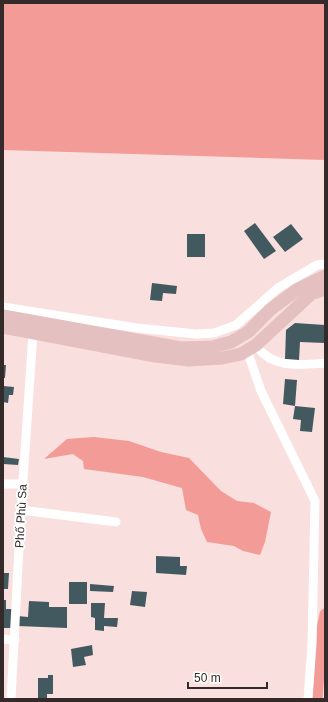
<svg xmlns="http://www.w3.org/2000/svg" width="328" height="702" font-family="Helvetica,sans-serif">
  <rect width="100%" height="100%" fill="#f9dfdd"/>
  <g fill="#f39b96">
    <polygon points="3,3 325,3 325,160 3,150"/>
    <polygon points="94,437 129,441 161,452 189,458 221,491 237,501 254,503 271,512 265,542 260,555 243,551 234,546 207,542 201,529 198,515 186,510 182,488 143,477 84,469 83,461 73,454 44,459 67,439"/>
  </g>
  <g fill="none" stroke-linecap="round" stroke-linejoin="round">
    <polyline stroke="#f39b96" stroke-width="11" points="317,699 322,629 325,614"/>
  </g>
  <g fill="#435960">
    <polygon points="255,223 276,251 264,259 244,231"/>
    <polygon points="291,224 303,239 285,252 273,237"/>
    <rect x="187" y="234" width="18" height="23"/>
    <polygon points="152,283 177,286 176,294 163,293 162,301 150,300"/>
    <polygon points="295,323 325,325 325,343 300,342 299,360 285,359 286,330"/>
    <polygon points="3,365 6,365 5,378 3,378"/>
    <polygon points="285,379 297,380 295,406 283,404"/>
    <polygon points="3,386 14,387 13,395 9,395 8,403 3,402"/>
    <polygon points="295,406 315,408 312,432 300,431 301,420 293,419"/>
    <polygon points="3,457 19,459 18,465 3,464"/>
    <polygon points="156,556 180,557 180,566 187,566 186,575 156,573"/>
    <polygon points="3,573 9,573 8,589 3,589"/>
    <rect x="69" y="582" width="18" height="22"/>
    <polygon points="90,584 114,586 113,592 90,591"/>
    <polygon points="132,591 147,592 145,607 130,605"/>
    <polygon points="3,600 6,600 6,609 13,609 12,628 3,628"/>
    <polygon points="29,601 49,602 49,607 67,607 67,628 18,626 18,616 28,617"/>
    <polygon points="91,603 105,603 104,618 118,618 117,627 104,626 104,631 95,630 95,618 91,617"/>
    <polygon points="92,645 93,655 84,657 86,665 73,667 71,649"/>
    <polygon points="48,675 53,675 53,694 47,694 47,699 38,699 38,678 48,678"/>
  </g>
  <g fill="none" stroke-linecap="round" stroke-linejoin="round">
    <g stroke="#fff" stroke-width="9">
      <polyline points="3,307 137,328 196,334 214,333 236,325 278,288 317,265 325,264"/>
      <path d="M256,345C271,369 300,365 325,363"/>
      <polyline points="247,350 261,391 315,501 312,644 308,699"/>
      <polyline points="3,484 23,484"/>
      <polyline points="21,510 116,522"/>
      <polyline points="3,639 15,640"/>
      <polyline points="11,699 21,510 33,333"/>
    </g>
    <g stroke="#e5c0c0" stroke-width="13">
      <polyline points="3,316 181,348 212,347 231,342 248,332 271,309 298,289 325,276"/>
      <polyline points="3,327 155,356 189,360 222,358 241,354 256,345 311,294 325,289"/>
    </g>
  </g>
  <g text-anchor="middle" stroke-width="4" stroke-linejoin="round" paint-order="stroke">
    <g font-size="12" fill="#332a29" stroke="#fff">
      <text transform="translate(21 516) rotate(-87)" y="4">Phố Phù Sa</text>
    </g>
  </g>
  <rect width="328" height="702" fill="none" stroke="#332a29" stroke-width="8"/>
  <path d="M188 682v6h79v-6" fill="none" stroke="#332a29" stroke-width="2"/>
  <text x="194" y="682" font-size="12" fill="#332a29" stroke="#ffffff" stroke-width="3" paint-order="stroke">50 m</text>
</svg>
